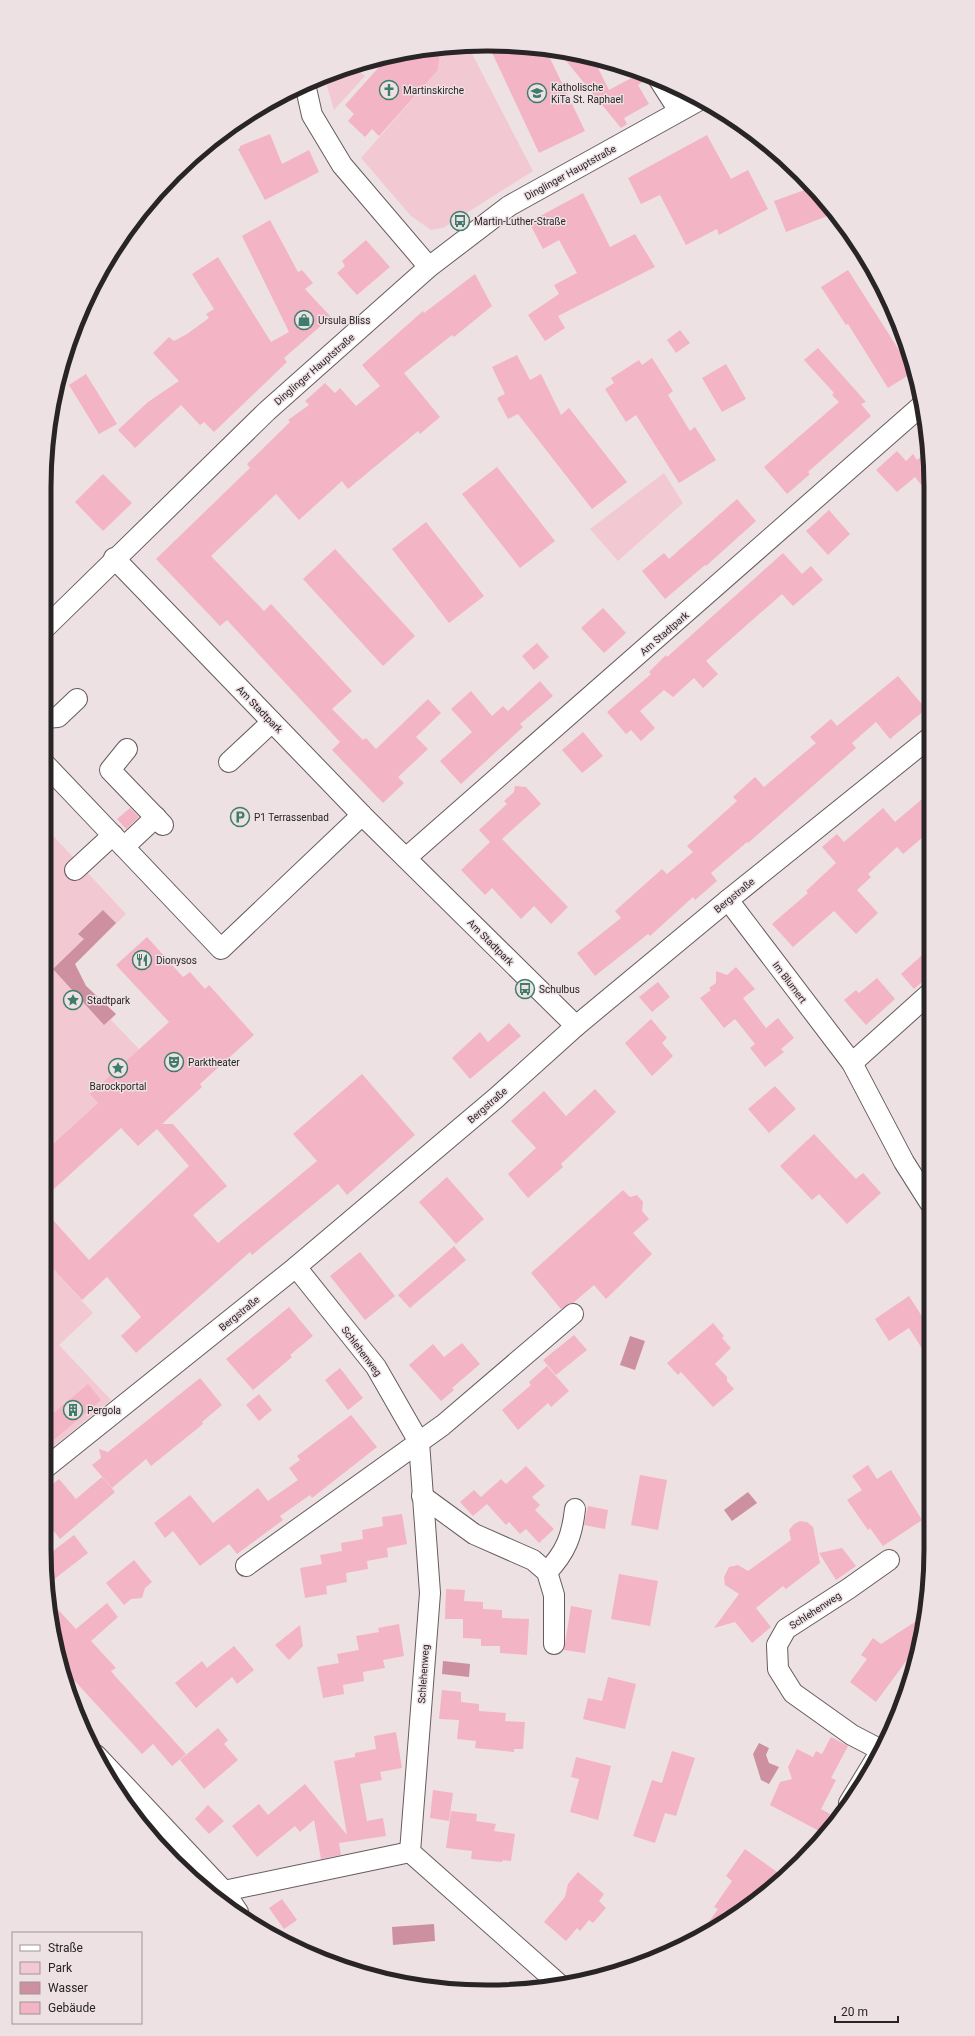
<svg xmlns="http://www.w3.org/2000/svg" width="975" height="2036" font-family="Roboto,sans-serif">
  <rect width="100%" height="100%" fill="#eee1e4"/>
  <g fill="#f2c9d3">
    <polygon points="468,46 533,171 443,228 431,230 411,216 361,158 438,70 440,49"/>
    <polygon points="355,67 365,76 334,110 324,76"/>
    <polygon points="664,473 683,503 618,561 590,529"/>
    <polygon points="44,826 126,914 75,964 86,986 116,1014 111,1020 139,1049 98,1103 44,1152"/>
    <polygon points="44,1259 93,1313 59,1345 111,1400 44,1454"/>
  </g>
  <g fill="#cc90a0">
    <polygon points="103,910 116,923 75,964 86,986 116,1014 104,1025 53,969 84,939 78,934"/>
    <polygon points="630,1336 645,1341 635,1370 620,1365"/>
    <polygon points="748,1492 757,1503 732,1521 724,1510"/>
    <polygon points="443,1661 470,1664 469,1677 442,1674"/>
    <polygon points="759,1743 769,1748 766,1755 769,1763 779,1767 769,1784 761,1780 753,1754"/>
    <polygon points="434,1924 435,1941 393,1945 392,1927"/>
  </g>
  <g fill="#f3b4c5">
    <polygon points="488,44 546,50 585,131 539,153"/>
    <polygon points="440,49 438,70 379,136 372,129 365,137 348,121 354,114 345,105 388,57 401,52"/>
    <polygon points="558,51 574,53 593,58 609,90 639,74 644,81 638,85 649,104 624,118 627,124 621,128"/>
    <polygon points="270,134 282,164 309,150 319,172 265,200 238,149 240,148 240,146"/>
    <polygon points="707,135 731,179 748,170 768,209 719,235 717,229 686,245 660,195 641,204 628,178"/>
    <polygon points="810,188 835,213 786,232 774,201"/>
    <polygon points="583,193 610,247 635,234 655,267 558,316 565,328 545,341 528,315 559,294 554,285 577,273 559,240 543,249 529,222"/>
    <polygon points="270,220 298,272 302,270 313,283 305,289 331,317 284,358 287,362 214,432 204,422 200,425 181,405 135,448 118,430 148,402 179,381 153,353 169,337 174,341 187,334 209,318 206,314 214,309 192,274 218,257 271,342 289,332 242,236"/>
    <polygon points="366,240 390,267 357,295 337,273 345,266 342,261"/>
    <polygon points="848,270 911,369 912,373 888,388 848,324 846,325 821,287"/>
    <polygon points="475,274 492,306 454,337 452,335 404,373 440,417 420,434 418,431 348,489 342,481 299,520 276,494 211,556 264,611 271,604 352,691 332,709 363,740 366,738 376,749 428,699 441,713 416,737 428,749 398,777 404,783 383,803 332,750 340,742 227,620 220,626 156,559 250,468 247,464 290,422 288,420 309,405 305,401 325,383 335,393 340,388 356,406 380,386 362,365 423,311 424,313"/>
    <polygon points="680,330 690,343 676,353 667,340"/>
    <polygon points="818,348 866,402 861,404 871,416 808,472 810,474 787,494 764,467 839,402 832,395 834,393 804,360"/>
    <polygon points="517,355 530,380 541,374 561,415 569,408 627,482 592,509 518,414 508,419 497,398 505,394 492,367"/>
    <polygon points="652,358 673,391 668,395 690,431 695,427 716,460 679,483 636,415 626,422 605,389 614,383 611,378 639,360 642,365"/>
    <polygon points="726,364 746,399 722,412 702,378"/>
    <polygon points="86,374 117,424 99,434 69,385"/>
    <polygon points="897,451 906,461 913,454 917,460 927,452 927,492 915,477 897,492 876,470"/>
    <polygon points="497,467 555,541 520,568 462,494"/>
    <polygon points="103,474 132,503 103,531 75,502"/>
    <polygon points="737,499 756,521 706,566 705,565 665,599 642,571 664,553 669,559"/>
    <polygon points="829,510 850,534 828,555 806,531"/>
    <polygon points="426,522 484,596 449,623 392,549"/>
    <polygon points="335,549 415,636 383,666 303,579"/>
    <polygon points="783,553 802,574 811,566 823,580 793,606 782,594 706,661 718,674 703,688 694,678 673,697 664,690 640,711 655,728 641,741 631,730 626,734 607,712 651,674 649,672 666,655 667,657"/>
    <polygon points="603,608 626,633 604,653 581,628"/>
    <polygon points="537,643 549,657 534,670 522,656"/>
    <polygon points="898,676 926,709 890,739 876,722 852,743 856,748 748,843 747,842 711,873 717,881 695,900 693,897 650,936 648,934 595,976 577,953 621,918 615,911 662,869 667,874 693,852 687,846 737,801 733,797 755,777 764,787 816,743 810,737 831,719 837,726"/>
    <polygon points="540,681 553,696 520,724 523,727 461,784 440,761 472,732 451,709 471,691 492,716 503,706 508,711"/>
    <polygon points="583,732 603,756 582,773 562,750"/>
    <polygon points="515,786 526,787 541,804 502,839 568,907 551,924 534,906 521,919 492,888 485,895 461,870 490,842 479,830 507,804 504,801 514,792"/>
    <polygon points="928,794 929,832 903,854 897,847 868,874 871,877 857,890 878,913 856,934 834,911 793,947 772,924 808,893 806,891 836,863 822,847 837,834 844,842 883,808 895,822"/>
    <polygon points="130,808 139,817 126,829 117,819"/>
    <polygon points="147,937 183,977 190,972 205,989 209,985 254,1035 200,1084 202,1087 162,1124 173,1124 227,1186 193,1215 218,1243 317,1161 293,1134 362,1074 415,1135 347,1195 338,1184 252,1255 250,1252 136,1353 121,1336 141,1317 107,1277 82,1300 44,1259 44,1210 89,1260 189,1166 157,1129 138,1146 121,1128 44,1198 44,1152 98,1103 90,1094 169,1022 116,965"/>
    <polygon points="929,949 929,976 914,989 901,974"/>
    <polygon points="736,967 755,989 743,998 766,1028 778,1018 794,1038 781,1049 784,1052 765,1067 750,1048 755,1044 735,1019 724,1028 700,998 711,990 709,988 716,983 716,971 727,975"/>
    <polygon points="877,978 895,999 866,1025 844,1000 856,990 859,993"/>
    <polygon points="658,982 670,997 652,1012 639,997"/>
    <polygon points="651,1019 667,1038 662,1043 673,1056 652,1076 625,1043"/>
    <polygon points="509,1023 521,1036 470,1079 452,1058 480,1032 488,1042"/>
    <polygon points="775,1086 796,1109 769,1133 748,1109"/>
    <polygon points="595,1089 616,1112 561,1164 563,1167 528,1198 508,1174 536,1148 511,1121 544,1091 566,1116"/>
    <polygon points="814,1134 856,1179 863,1173 881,1193 847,1224 819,1194 812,1200 780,1166"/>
    <polygon points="447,1177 484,1219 456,1244 419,1202"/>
    <polygon points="623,1190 630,1197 637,1195 643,1202 642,1211 649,1219 633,1233 652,1254 606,1299 594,1285 573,1303 561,1309 531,1273"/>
    <polygon points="454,1246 466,1260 410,1308 398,1295"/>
    <polygon points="360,1252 395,1296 365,1320 330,1276"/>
    <polygon points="909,1296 930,1329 930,1361 909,1328 889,1341 875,1319"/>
    <polygon points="289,1307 313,1336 290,1355 292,1357 253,1390 226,1359"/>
    <polygon points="713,1323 724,1336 722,1338 731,1348 715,1364 727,1377 727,1381 734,1389 713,1407 681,1372 678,1375 667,1363"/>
    <polygon points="574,1335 587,1350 556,1375 543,1360"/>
    <polygon points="462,1343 480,1364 452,1388 454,1390 441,1401 409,1365 433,1344 444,1357"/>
    <polygon points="547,1366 569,1391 551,1407 548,1403 518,1430 502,1410 531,1385 529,1382"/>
    <polygon points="340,1368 363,1398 348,1410 325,1380"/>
    <polygon points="200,1378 222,1405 202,1422 203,1424 151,1466 146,1459 112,1488 92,1465 101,1458 99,1449 108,1452"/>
    <polygon points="88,1384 101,1400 44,1448 44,1421"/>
    <polygon points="259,1394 272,1410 259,1421 246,1405"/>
    <polygon points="351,1415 377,1447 312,1498 310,1495 280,1516 283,1520 237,1554 229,1544 200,1566 173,1531 165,1538 154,1523 190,1495 213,1523 258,1488 268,1501 298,1480 289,1468 300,1460 297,1456"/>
    <polygon points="868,1465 877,1479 891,1470 922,1520 883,1546 870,1528 868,1530 847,1500 862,1490 852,1476"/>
    <polygon points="526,1466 545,1486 532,1497 540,1505 535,1510 554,1529 539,1543 526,1529 520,1534 509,1522 506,1525 487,1504 473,1516 460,1502 474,1490 481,1497 501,1479 506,1484"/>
    <polygon points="640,1475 667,1480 658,1530 631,1525"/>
    <polygon points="102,1477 115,1492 60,1539 44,1519 44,1491 59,1479 76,1499"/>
    <polygon points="588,1506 608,1510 605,1529 584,1525"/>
    <polygon points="402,1514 407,1544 387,1548 388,1557 367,1561 368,1569 346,1573 347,1582 326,1586 327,1594 305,1598 300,1568 322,1564 320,1555 342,1551 341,1543 363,1539 362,1530 383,1526 382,1517"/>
    <polygon points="800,1521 807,1522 813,1527 820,1563 786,1589 783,1586 756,1608 771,1627 752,1643 735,1622 714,1628 739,1594 725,1585 724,1577 729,1567 738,1565 748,1571 791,1540 789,1530 794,1524"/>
    <polygon points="74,1535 88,1553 48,1584 45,1557"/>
    <polygon points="842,1548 856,1566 836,1580 819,1553"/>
    <polygon points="134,1560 152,1582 145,1588 142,1598 131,1599 124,1605 106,1583"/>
    <polygon points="619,1574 658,1581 650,1626 611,1619"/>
    <polygon points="446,1589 465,1590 464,1601 483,1602 483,1609 502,1610 502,1618 529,1619 527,1655 500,1653 500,1646 481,1646 481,1639 463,1638 463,1619 445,1619"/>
    <polygon points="49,1600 76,1629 107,1603 118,1617 91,1641 116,1668 111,1671 115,1676 186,1754 172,1766 153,1744 142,1754 61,1666 52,1635"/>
    <polygon points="571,1606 592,1610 585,1653 564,1650"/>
    <polygon points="924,1616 922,1635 918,1649 912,1653 876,1702 850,1682 867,1659 861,1655 873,1638 881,1644"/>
    <polygon points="399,1624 404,1656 383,1660 385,1668 363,1672 364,1681 343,1685 344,1694 323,1698 317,1667 339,1663 337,1654 359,1650 356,1636 379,1632 378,1628"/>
    <polygon points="300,1625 303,1646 289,1660 275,1645"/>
    <polygon points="234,1646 254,1670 237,1684 232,1677 196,1708 175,1683 202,1661 207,1668"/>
    <polygon points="608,1677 636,1684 625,1729 583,1719 588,1698 602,1701"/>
    <polygon points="442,1690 461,1692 461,1702 479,1704 479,1711 506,1713 505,1721 525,1722 523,1749 514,1749 514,1752 475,1748 476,1741 457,1739 459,1720 439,1719"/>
    <polygon points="218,1728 228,1740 224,1744 238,1760 204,1789 180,1760"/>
    <polygon points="396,1732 402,1768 380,1772 382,1780 360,1784 367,1821 383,1818 386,1836 339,1843 341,1855 321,1859 314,1820 300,1832 295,1826 257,1857 232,1826 259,1804 268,1815 305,1784 347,1835 334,1761 355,1757 355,1753 376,1749 374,1736"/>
    <polygon points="831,1737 848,1746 831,1778 836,1780 821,1809 830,1814 821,1832 770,1805 780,1782 792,1779 788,1767 797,1749 813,1757 816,1751 822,1754"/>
    <polygon points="672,1751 695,1758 676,1816 665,1813 655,1843 633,1836 652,1780 662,1783"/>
    <polygon points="576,1757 611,1766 598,1820 570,1812 579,1779 571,1777"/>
    <polygon points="433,1790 453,1793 449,1821 430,1818"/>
    <polygon points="208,1805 224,1821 209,1834 195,1819"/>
    <polygon points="451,1811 477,1814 476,1821 496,1824 494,1831 515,1834 511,1861 503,1860 502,1862 471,1859 472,1851 446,1848"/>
    <polygon points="745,1849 784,1877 757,1900 698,1937 718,1909 714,1907 732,1881 726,1876"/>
    <polygon points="578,1872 604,1894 599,1901 606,1908 593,1923 589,1920 580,1931 577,1928 566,1941 544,1922 565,1897 568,1884"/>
    <polygon points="282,1899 297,1920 284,1929 269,1908"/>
  </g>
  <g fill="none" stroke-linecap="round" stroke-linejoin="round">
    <defs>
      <g id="minor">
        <polyline points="658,78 679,111"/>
        <polyline points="305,84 312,115 342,165 429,267"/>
        <polyline points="114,558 362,815 576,1026"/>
        <polyline points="44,629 267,411 429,267 509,206 698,101"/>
        <polyline points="44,718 58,717 77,699"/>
        <polyline points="127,749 110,770 163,825"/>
        <polyline points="229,762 272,722"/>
        <polyline points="44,763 221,949 362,815"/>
        <polyline points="124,847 156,817"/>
        <polyline points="406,858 921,406"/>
        <polyline points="75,870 113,835"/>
        <polyline points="728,900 852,1063 904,1162 930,1203"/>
        <polyline points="852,1063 929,994"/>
        <polyline points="296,1267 376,1367 419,1442 430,1593 410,1852 560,1985"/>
        <polyline points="44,1469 296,1267 496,1098 576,1026 728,900 928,739"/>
        <polyline points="422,1496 474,1534 533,1560 547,1572 554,1595 554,1644"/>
        <polyline points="246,1566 443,1425 573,1314"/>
        <path d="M547,1572C566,1552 572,1536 575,1509"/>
        <polyline points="881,1750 852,1735 793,1693 778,1669 777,1645 786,1629 848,1589 889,1560"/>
        <polyline points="96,1755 224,1891 238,1912"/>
        <polyline points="849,1803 877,1757"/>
        <polyline points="224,1891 410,1852"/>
      </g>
    </defs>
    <use href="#minor" stroke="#665c5e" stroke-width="22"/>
    <use href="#minor" stroke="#fff" stroke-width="20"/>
  </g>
  <defs>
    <symbol id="church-ring" viewBox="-11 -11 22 22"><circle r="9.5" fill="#eee1e4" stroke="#3e7d6b" stroke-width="1.5"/><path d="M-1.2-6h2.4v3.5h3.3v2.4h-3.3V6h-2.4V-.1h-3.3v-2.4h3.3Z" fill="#3e7d6b"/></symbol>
    <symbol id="school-ring" viewBox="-11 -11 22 22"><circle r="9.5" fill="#eee1e4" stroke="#3e7d6b" stroke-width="1.5"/><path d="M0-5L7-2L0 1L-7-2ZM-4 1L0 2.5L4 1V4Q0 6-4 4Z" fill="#3e7d6b"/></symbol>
    <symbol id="bus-ring" viewBox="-11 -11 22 22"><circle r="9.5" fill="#eee1e4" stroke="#3e7d6b" stroke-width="1.5"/><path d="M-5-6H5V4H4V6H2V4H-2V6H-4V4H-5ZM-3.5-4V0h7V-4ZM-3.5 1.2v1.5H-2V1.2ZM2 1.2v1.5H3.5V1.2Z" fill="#3e7d6b"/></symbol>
    <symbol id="shop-ring" viewBox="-11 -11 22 22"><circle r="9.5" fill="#eee1e4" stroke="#3e7d6b" stroke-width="1.5"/><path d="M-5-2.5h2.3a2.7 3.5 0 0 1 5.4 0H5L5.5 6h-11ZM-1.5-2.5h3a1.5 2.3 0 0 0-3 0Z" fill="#3e7d6b"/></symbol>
    <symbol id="parking-ring" viewBox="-11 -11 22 22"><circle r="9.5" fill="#eee1e4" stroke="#3e7d6b" stroke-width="1.5"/><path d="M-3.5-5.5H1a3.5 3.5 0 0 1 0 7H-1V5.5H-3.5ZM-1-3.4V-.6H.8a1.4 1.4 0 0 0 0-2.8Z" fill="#3e7d6b"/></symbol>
    <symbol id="restaurant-ring" viewBox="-11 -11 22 22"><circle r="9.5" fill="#eee1e4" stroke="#3e7d6b" stroke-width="1.5"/><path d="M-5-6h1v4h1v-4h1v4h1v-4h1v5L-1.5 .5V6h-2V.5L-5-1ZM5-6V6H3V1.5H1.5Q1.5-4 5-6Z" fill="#3e7d6b"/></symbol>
    <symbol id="sight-ring" viewBox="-11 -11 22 22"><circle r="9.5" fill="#eee1e4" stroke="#3e7d6b" stroke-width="1.5"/><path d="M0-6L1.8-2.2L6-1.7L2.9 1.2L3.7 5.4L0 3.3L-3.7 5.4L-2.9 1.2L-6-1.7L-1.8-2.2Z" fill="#3e7d6b"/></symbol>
    <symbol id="theatre-ring" viewBox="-11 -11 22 22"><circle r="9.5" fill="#eee1e4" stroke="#3e7d6b" stroke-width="1.5"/><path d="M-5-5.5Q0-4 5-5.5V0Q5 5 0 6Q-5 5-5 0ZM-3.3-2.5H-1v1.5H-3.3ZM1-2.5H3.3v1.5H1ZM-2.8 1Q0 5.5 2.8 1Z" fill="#3e7d6b"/></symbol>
    <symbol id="building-ring" viewBox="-11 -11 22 22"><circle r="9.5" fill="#eee1e4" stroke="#3e7d6b" stroke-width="1.5"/><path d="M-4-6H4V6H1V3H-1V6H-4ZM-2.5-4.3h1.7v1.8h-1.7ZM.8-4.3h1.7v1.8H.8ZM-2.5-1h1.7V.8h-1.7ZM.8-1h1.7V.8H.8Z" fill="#3e7d6b"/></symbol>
  </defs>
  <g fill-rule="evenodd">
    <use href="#church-ring" x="378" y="79" width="22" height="22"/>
    <use href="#school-ring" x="526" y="82" width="22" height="22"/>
    <use href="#bus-ring" x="449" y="210" width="22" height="22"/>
    <use href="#shop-ring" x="293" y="309" width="22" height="22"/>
    <use href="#parking-ring" x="229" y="806" width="22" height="22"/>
    <use href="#restaurant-ring" x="131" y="949" width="22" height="22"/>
    <use href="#bus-ring" x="514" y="978" width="22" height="22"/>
    <use href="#sight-ring" x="62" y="989" width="22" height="22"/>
    <use href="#theatre-ring" x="163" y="1051" width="22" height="22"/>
    <use href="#sight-ring" x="107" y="1057" width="22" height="22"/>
    <use href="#building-ring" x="62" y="1399" width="22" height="22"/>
  </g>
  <g text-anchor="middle" stroke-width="3" stroke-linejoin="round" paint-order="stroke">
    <g font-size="10" fill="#292426" stroke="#eee1e4" text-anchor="start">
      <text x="551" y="91">Katholische<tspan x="551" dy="12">KiTa St. Raphael</tspan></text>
      <text x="403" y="94">Martinskirche</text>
      <text x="474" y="225">Martin-Luther-Straße</text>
      <text x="318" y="324">Ursula Bliss</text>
      <text x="254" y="821">P1 Terrassenbad</text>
      <text x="156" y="964">Dionysos</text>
      <text x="539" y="993">Schulbus</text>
      <text x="87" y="1004">Stadtpark</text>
      <text x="188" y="1066">Parktheater</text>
      <text x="118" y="1090" text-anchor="middle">Barockportal</text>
      <text x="87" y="1414">Pergola</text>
    </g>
    <g font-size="10" fill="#292426" stroke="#eee1e4">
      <text transform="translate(570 172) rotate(-29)" y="4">Dinglinger Hauptstraße</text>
      <text transform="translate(314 369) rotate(-41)" y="4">Dinglinger Hauptstraße</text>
      <text transform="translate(664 633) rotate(-41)" y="4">Am Stadtpark</text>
      <text transform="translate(260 709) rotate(46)" y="4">Am Stadtpark</text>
      <text transform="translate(734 895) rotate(-39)" y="4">Bergstraße</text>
      <text transform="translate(491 942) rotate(45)" y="4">Am Stadtpark</text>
      <text transform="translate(790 982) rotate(53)" y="4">Im Blumert</text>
      <text transform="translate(487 1105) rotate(-41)" y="4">Bergstraße</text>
      <text transform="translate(239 1313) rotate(-39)" y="4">Bergstraße</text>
      <text transform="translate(362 1351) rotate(53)" y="4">Schlehenweg</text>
      <text transform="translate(815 1610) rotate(-33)" y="4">Schlehenweg</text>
      <text transform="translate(423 1674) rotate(-86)" y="4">Schlehenweg</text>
    </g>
  </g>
  <path d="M0 0H975V2036H0ZM487 51H488A436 436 0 0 1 924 487V1549A436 436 0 0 1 488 1985H487A436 436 0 0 1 51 1549V487A436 436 0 0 1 487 51Z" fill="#eee1e4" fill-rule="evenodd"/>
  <path fill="none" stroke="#292426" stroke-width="5" d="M487 51H488A436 436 0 0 1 924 487V1549A436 436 0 0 1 488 1985H487A436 436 0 0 1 51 1549V487A436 436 0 0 1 487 51Z"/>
  <rect x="12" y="1932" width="130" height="92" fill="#eee1e4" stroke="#9f9598"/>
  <rect x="20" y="1945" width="20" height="6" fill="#ffffff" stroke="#9f9598"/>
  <text x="48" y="1952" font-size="12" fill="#292426">Straße</text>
  <rect x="20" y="1962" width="20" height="12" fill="#f2c9d3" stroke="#9f9598"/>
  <text x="48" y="1972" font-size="12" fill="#292426">Park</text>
  <rect x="20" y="1982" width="20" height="12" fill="#cc90a0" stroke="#9f9598"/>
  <text x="48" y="1992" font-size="12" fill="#292426">Wasser</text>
  <rect x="20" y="2002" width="20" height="12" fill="#f3b4c5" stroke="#9f9598"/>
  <text x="48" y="2012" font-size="12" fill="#292426">Gebäude</text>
  <path d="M835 2016v6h63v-6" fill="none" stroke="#292426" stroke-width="2"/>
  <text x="841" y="2016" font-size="12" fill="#292426" stroke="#eee1e4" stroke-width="3" paint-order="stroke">20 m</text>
</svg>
